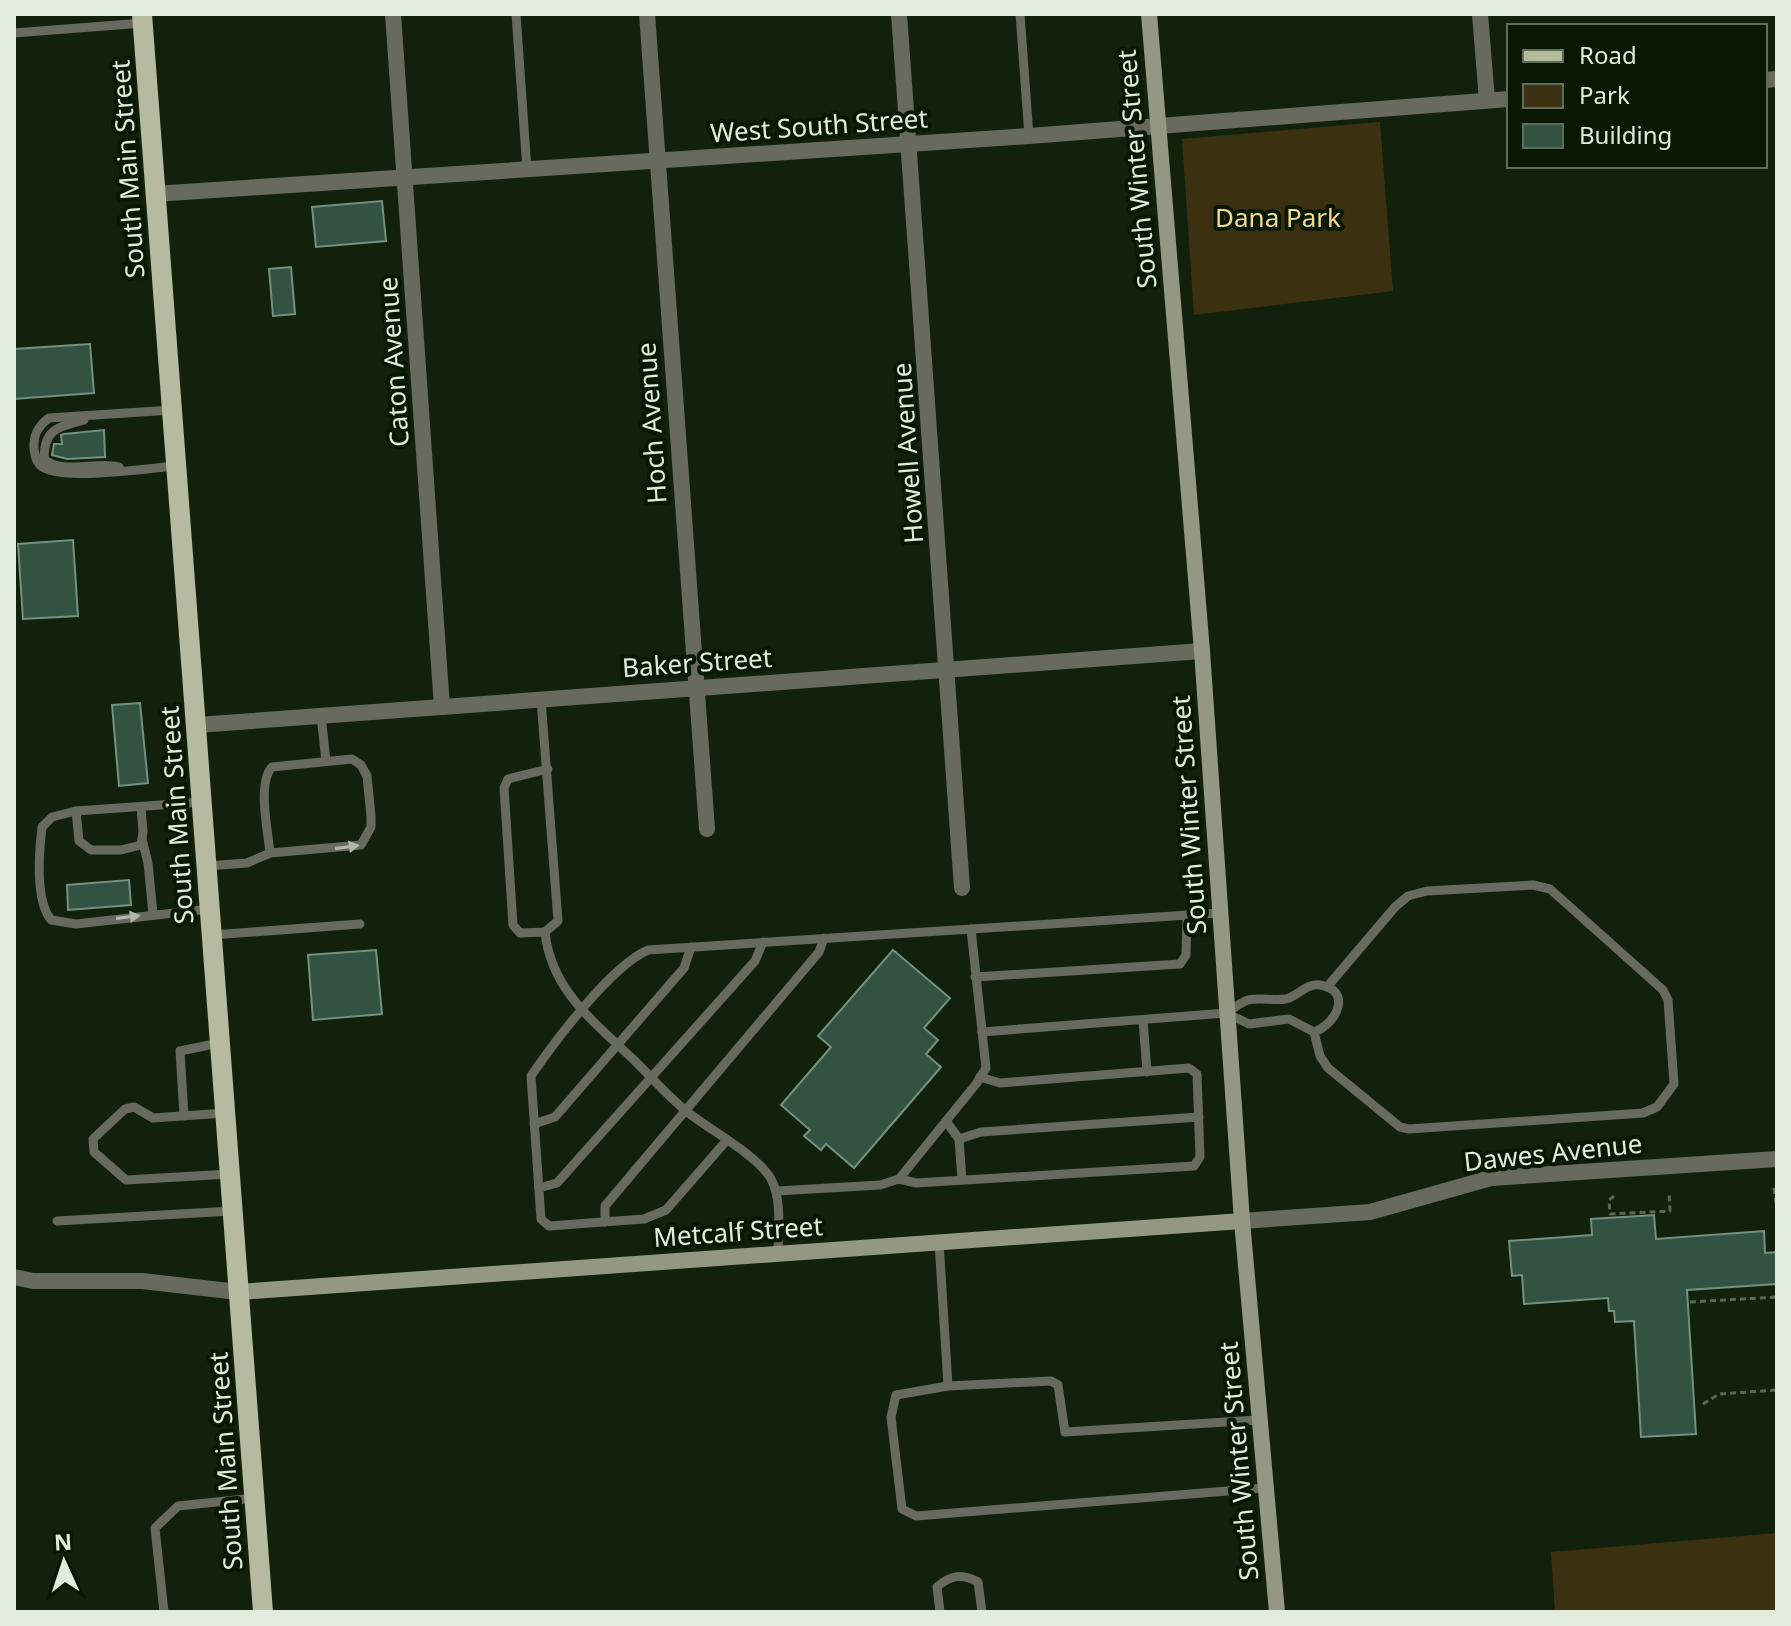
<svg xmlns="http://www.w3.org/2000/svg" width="1791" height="1626" font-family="'Noto Sans',sans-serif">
  <rect width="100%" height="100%" fill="#12210b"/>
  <g fill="#3b3111">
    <polygon points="1380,122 1393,291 1194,315 1182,139"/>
    <polygon points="1777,1533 1777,1612 1555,1612 1551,1552"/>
  </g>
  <g fill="#345241" stroke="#71927f" stroke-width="2">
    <polygon points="382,201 386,241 316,247 312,207"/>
    <polygon points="291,267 295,314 273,316 269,269"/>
    <polygon points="90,344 94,393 14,399 14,349"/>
    <polygon points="104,430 105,457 67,459 52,455 54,444 62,444 61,435 64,434"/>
    <polygon points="73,540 78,616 23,619 18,544"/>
    <polygon points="140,703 148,783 119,786 112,705"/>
    <polygon points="129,880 131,905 68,910 67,885"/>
    <polygon points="376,950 382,1014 313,1020 308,955"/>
    <polygon points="893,950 950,998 924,1028 938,1040 926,1054 941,1067 854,1168 826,1144 821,1150 804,1136 810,1130 781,1105 831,1047 818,1036"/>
    <polygon points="1654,1215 1656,1239 1764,1231 1765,1253 1777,1252 1777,1284 1687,1290 1696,1434 1641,1437 1634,1321 1615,1322 1614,1311 1609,1311 1608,1298 1524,1304 1522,1275 1512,1276 1509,1241 1592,1235 1591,1219"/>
  </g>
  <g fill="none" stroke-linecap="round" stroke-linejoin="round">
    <g stroke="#5a6854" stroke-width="3" stroke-dasharray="6 4" stroke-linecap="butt">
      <polyline points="1774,1188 1777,1209"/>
      <polyline points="1614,1196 1609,1200 1610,1214 1670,1211 1669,1192"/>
      <polyline points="1690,1302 1777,1297"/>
      <polyline points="1703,1404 1719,1394 1777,1390"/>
    </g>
    <g stroke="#686a5d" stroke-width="9">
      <polyline points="516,14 527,170"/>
      <polyline points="1020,14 1029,136"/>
      <polyline points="14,33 143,23"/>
      <path d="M172,410L49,418C38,426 33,435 34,449C35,455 36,462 41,466C59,482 149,468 176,466"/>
      <path d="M84,420C59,427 44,428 44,459C62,475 97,461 119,467"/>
      <path d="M541,699L558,921L545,932C551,990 594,1022 634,1060C651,1077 668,1096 686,1111C708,1129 761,1157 772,1181C782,1201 778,1231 778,1254"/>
      <polyline points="321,715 326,761"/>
      <path d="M203,802L76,811L52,817L42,827C39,852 35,900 51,920L76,924L210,909"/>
      <polyline points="76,811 79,841 91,850 121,850 141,845 143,832 141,807"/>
      <polyline points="142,839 148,863 153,914"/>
      <path d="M207,866L247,863L270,853L361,845L371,827V816L367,776L361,765L352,759L272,767C257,783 268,831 270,853"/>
      <polyline points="545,932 520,933 513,925 504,788 508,779 548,769"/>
      <polyline points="212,935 360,924"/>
      <polyline points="975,977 1180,964 1186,955 1187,915"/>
      <polyline points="1143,1020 1147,1072"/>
      <path d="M982,1032L1226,1013C1233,1009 1241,1002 1248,1000C1260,997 1274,1001 1286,999C1298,996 1306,983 1320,985C1352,990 1338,1023 1314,1032L1289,1019L1249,1024L1226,1013"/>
      <polyline points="1314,1032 1320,1056 1328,1068 1400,1127 1409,1129 1643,1113 1657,1107 1674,1084 1668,1000 1663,990 1550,889 1533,885 1427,891 1408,896 1395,907 1327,987"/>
      <polyline points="225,1113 153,1118 134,1107 125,1109 93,1139 94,1152 126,1180 230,1174"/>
      <polyline points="184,1116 180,1051 219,1043"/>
      <polyline points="946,1121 959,1139 962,1180"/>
      <polyline points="534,1124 555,1117 684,968 691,947"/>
      <polyline points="959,1139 981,1132 1199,1117"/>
      <path d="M727,1140L666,1210L644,1219L549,1226L541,1219L531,1076C555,1041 611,966 648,950L1219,913"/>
      <polyline points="899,1179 916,1183 1194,1166 1200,1157 1197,1074 1189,1068 1000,1083 980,1077"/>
      <polyline points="539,1188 557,1183 755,961 763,942"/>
      <polyline points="777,1191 880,1185 899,1179 976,1084 986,1068 971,929"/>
      <polyline points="57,1221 232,1211"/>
      <polyline points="605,1222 605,1206 819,952 824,938"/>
      <polyline points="939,1242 948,1386 1051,1381 1058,1385 1065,1432 1258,1420"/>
      <polyline points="948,1386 896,1395 891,1417 902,1509 916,1516 1265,1488"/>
      <polyline points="164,1612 155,1528 178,1506 255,1498"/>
      <path d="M940,1612L937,1587C951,1575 962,1573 978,1582L982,1612"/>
    </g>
    <g stroke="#686a5d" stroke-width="16">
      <polyline points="393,14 442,707"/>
      <polyline points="647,14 707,829"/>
      <polyline points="899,14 962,888"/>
      <polyline points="1480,14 1487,100"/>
      <polyline points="1765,80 1777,79"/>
      <polyline points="154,194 1029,136 1509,99"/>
      <polyline points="197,725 1202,651"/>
      <polyline points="1242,1221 1370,1212 1491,1178 1777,1159"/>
      <polyline points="14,1277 33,1281 142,1281 238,1292"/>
    </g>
    <g stroke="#949781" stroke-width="16">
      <polyline points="1149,14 1202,651 1242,1221 1277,1612"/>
      <polyline points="238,1292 1242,1221"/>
    </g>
    <polyline stroke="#b6ba9e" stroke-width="20" points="142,14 263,1612"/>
  </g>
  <defs><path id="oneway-solid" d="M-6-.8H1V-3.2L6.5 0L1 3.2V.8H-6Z" transform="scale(2)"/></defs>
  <g fill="#b1b8aa">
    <use href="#oneway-solid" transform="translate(347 847) rotate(-8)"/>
    <use href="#oneway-solid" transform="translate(128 917) rotate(-7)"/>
  </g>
  <g text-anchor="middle" stroke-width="8" stroke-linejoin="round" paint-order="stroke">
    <g font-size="26" fill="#e1ecdd" stroke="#091803">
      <text transform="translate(819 126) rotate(-4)" y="9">West South Street</text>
      <text transform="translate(128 169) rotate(-94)" y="9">South Main Street</text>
      <text transform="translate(1137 169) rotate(-95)" y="9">South Winter Street</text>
      <text transform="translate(394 362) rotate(-94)" y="9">Caton Avenue</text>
      <text transform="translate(652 423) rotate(-94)" y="9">Hoch Avenue</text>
      <text transform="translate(908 453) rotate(-94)" y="9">Howell Avenue</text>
      <text transform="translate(697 663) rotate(-4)" y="9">Baker Street</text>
      <text transform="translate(177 815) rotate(-94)" y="9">South Main Street</text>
      <text transform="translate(1189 815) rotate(-94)" y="9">South Winter Street</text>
      <text transform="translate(1553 1153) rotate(-6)" y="9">Dawes Avenue</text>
      <text transform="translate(738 1232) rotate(-4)" y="9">Metcalf Street</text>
      <text transform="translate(226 1461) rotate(-94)" y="9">South Main Street</text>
      <text transform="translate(1239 1461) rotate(-95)" y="9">South Winter Street</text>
    </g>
    <g font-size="26" fill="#f3da91" stroke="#091803">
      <text x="1278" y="227">Dana Park</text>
    </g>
  </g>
  <rect width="1791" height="1626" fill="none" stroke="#e1ecdd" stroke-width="32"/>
  <rect x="1507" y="24" width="260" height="144" fill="#091803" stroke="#5f6d5a" stroke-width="2"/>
  <rect x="1523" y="50" width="40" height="12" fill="#b6ba9e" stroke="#5f6d5a" stroke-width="2"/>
  <text x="1579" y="64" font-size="24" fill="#e1ecdd">Road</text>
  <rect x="1523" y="84" width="40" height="24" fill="#3b3111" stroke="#5f6d5a" stroke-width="2"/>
  <text x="1579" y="104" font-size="24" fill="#e1ecdd">Park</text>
  <rect x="1523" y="124" width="40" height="24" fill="#345241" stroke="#5f6d5a" stroke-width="2"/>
  <text x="1579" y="144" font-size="24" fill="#e1ecdd">Building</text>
  <g transform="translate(64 1562) rotate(357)" stroke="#091803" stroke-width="6" paint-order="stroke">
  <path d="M0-6L14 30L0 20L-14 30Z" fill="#e1ecdd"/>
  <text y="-12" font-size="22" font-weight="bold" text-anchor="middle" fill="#e1ecdd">N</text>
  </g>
</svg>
